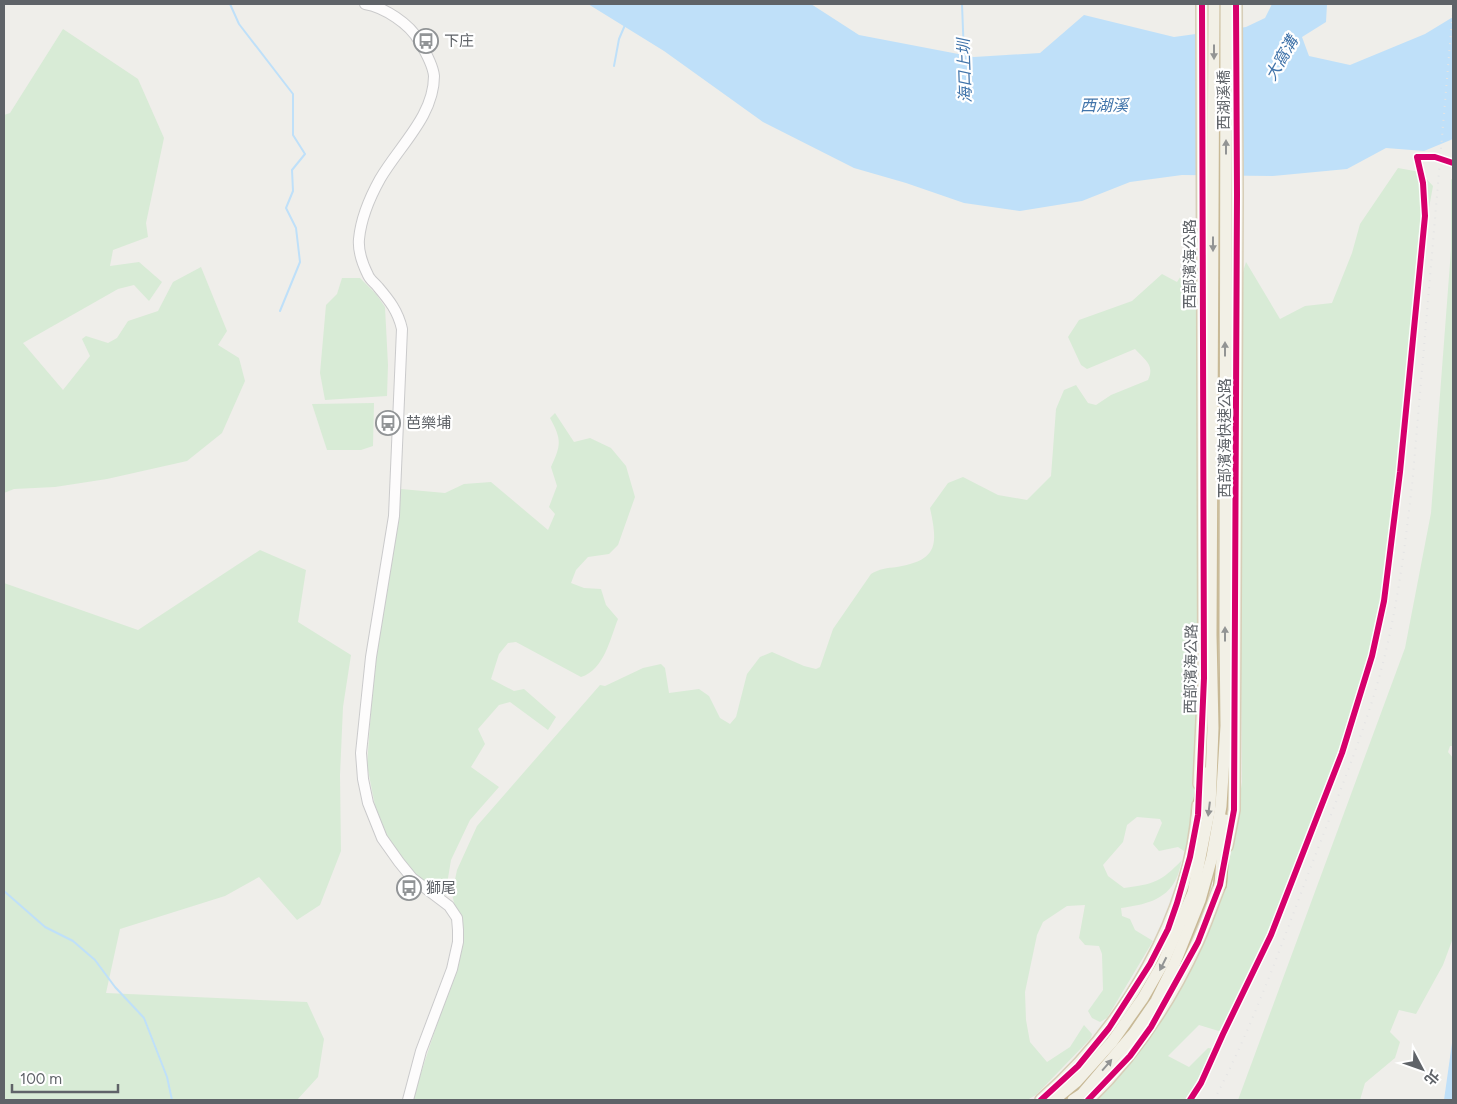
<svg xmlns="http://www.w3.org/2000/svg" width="1457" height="1104" font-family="Figtree,'Noto Sans TC',sans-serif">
  <rect width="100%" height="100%" fill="#efeeea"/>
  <g fill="#d8ebd6">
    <polygon points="63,29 138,79 164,138 146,223 148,237 113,250 110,266 139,262 162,282 149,301 134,285 118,289 23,343 63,390 90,356 82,339 86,336 108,343 117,338 128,321 158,311 173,282 201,267 227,331 218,345 239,358 245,381 222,433 187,461 107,479 55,487 14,489 4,493 4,115 10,113"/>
    <polygon points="1398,168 1420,172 1433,186 1417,273 1405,451 1372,659 1347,742 1278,922 1222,1032 1199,1025 1168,1056 1189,1067 1208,1048 1215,1049 1186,1100 1094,1100 1126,1069 1164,1016 1189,973 1216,910 1231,853 1242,782 1238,288 1246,262 1280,319 1305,306 1332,303 1352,253 1360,224"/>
    <polygon points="1451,179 1453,180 1453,746 1450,746 1448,752 1453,758 1453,938 1443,965 1416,1014 1399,1010 1390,1032 1400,1042 1395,1058 1365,1083 1360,1100 1238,1100 1405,648 1431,513 1451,250"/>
    <path d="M1194,224L1199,245L1196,284L1201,626L1196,679L1200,746L1191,844L1184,851L1178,847L1159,851L1153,844L1162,823L1160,819L1137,817L1127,825L1123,842L1103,865L1108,876L1124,888C1154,884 1161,882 1182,860C1180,866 1179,874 1176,879C1166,901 1142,905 1121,908L1122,916L1130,919L1135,930L1153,941L1107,1018L1100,1022L1092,1018L1088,1011L1103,990L1102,954L1099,946L1085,945L1079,938L1085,905L1067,906L1043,922L1037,935L1025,992L1026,1020L1030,1042L1047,1062L1070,1047L1084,1025L1092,1034L1091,1038L1036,1095L1027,1100H412L462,948L463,942L452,894L457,870L477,826L600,685L605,686L643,668L661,664L665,668L669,693L699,689L709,696L720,718L730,724L736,717L747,674L760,657L772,652L804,666L816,669L820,667L833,629L871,574C879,569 887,568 897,567C938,560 938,545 930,508L948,483L963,477L998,495L1027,500L1051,476L1056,409L1064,390L1076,385L1088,403L1096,405L1111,395L1148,380C1155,365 1145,360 1135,349L1087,369L1081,365L1068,337L1079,320L1132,301L1162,274L1177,282L1186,268L1190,231Z"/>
    <polygon points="342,278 360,278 376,294 385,307 388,365 387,396 325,400 320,373 326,305 337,294"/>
    <polygon points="374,403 373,446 361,450 327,450 312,404"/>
    <path d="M555,413L574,442L590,438L611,448L626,466L635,497L618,545L609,554L588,557L576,570L571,583L584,588L601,589L606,605L618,619C610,639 604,670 581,677L516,642L508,643L499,654L491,679L514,691L524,689L556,717L548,730L510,702L499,705L478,729L485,744L471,767L499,787L470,820L451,860L445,896L439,900L381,836L367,765L376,642L401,489L445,493L464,484L491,482L548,530L555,514L549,507L557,486L551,467C561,445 562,440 550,418Z"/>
    <polygon points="260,550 306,570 298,622 351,655 343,707 340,775 341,851 320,905 297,920 259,877 225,896 120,929 106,993 307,1002 324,1039 318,1077 297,1100 4,1100 4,583 138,630"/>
  </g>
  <g fill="#bfe0f9">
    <polygon points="588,4 811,4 859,35 974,57 1040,53 1084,15 1174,37 1246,27 1265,18 1272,4 1327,4 1326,22 1302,37 1309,56 1350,65 1425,34 1453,17 1453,139 1424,151 1386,148 1347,169 1273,176 1182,175 1130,182 1082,201 1020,211 964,203 906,183 854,168 763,122 664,51"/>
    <polygon points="1453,1036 1453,1100 1444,1100"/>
  </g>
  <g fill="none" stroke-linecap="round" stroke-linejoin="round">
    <g stroke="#bfe0f9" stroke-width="2">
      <polyline points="230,4 239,24 293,94 293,135 305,154 292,170 293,191 286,208 296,228 300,262 280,311"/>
      <polyline points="962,4 964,56"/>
      <polyline points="614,66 619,39 625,25"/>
      <polyline points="4,891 45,927 73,941 95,960 115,987 144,1018 167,1077 172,1100"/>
    </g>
    <defs>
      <path id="secondary" d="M365,4C384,7 410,24 419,41C425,51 433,65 434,76C434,116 399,146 380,179C370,197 361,218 359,239C358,250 363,265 368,275C370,280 375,283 378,287C389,300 398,311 402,329L394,516L371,657L361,753L363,779L368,803L382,838L399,862L412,878L449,906L457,918L458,930V942L452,969L421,1051L408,1100"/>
      <g id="primary">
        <polyline points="1199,784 1204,678 1202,4"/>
        <polyline points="1227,846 1234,810 1237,195 1236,4"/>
        <path d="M1041,1100C1123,1029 1191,916 1198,805"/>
        <path d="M1088,1100C1135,1055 1170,1002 1197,943C1206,924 1212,904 1220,885L1221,877"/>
      </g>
      <g id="trunk">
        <polyline points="1198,815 1205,773"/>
        <polyline points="1220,885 1225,820"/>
        <polyline points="1054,1100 1076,1082 1112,1042 1143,998 1163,963 1193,893 1210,807 1213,728 1211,635 1214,4"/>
        <polyline points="1073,1100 1082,1094 1134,1033 1156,1001 1174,965 1200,900 1212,857 1221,806 1226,726 1225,633 1226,4"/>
      </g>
    </defs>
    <use href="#secondary" stroke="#cacacb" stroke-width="12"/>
    <use href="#primary" stroke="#d7ceb8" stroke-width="14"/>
    <use href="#trunk" stroke="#c8b996" stroke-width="14"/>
    <use href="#secondary" stroke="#fdfcfc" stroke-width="10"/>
    <use href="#primary" stroke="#f4f2e9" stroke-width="11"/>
    <use href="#trunk" stroke="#f2f0e6" stroke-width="11"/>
    <path stroke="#e4e4e4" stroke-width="2" stroke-dasharray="1 6" stroke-linecap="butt" d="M1214,1100C1251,1030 1278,954 1306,880C1329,818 1355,757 1374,695C1396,623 1405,549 1413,475L1453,9"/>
    <defs>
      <g id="cycleway">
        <polyline points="1041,1100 1078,1066 1109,1028 1150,964 1168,929 1177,903 1190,857 1198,815 1204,678 1202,4"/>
        <polyline points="1088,1100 1130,1056 1151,1027 1198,942 1220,885 1234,810 1237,195 1236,4"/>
        <polyline points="1190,1100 1201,1083 1223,1034 1271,935 1342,753 1372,656 1384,601 1400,472 1425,216 1423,183 1417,157 1435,157 1453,163"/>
      </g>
    </defs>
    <use href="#cycleway" stroke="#fff" stroke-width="9"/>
    <use href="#cycleway" stroke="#d6006c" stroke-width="6"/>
  </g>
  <defs><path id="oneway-solid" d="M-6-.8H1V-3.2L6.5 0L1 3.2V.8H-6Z" transform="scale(1.25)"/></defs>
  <g fill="#929494">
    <use href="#oneway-solid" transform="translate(1214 52) rotate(90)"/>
    <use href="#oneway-solid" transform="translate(1226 147) rotate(-90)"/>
    <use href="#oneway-solid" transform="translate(1213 244) rotate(90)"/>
    <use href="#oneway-solid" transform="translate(1225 349) rotate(-90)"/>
    <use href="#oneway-solid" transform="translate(1225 634) rotate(-90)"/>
    <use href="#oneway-solid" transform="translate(1209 809) rotate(97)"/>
    <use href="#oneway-solid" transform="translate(1163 964) rotate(117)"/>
    <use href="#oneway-solid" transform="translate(1107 1065) rotate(-49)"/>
  </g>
  <defs>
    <symbol id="bus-ring" viewBox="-11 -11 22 22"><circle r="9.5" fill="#fff" stroke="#919496" stroke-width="1.5"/><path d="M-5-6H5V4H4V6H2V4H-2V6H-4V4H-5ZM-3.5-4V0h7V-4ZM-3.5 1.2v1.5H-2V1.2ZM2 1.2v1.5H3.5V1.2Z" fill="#919496"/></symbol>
  </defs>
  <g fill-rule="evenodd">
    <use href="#bus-ring" x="412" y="27" width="28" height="28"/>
    <use href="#bus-ring" x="374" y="409" width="28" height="28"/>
    <use href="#bus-ring" x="395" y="874" width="28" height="28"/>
  </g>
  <g text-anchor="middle" stroke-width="4.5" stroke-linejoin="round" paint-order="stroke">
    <g font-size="15" fill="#5f6368" stroke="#fff" text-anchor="start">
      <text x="444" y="46">下庄</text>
      <text x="406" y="428">芭樂埔</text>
      <text x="426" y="893">獅尾</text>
    </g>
    <g font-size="15" fill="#5f6368" stroke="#fff">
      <text transform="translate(1224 100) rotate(-90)" y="5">西湖溪橋</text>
      <text transform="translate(1190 264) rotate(-90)" y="5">西部濱海公路</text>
      <text transform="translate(1225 438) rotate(-90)" y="5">西部濱海快速公路</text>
      <text transform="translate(1191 669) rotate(-89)" y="5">西部濱海公路</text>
    </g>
    <g font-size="16" font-style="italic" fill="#4174aa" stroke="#fff">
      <text transform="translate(1281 58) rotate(-60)" y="6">大窩溝</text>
      <text transform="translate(964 71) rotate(-92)" y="6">海口上圳</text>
      <text x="1104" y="111">西湖溪</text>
    </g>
  </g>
  <rect width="1457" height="1104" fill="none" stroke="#5f6368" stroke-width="10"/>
  <g transform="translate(1422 1069) rotate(131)" stroke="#ffffff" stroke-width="4" paint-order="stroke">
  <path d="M0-4L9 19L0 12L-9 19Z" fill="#5f6368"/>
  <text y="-8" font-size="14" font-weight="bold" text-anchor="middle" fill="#5f6368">北</text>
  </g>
  <path d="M12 1084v8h106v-8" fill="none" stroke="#5f6368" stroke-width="2.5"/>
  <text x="20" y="1084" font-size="15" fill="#5f6368" stroke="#ffffff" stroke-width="4" paint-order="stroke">100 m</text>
</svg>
